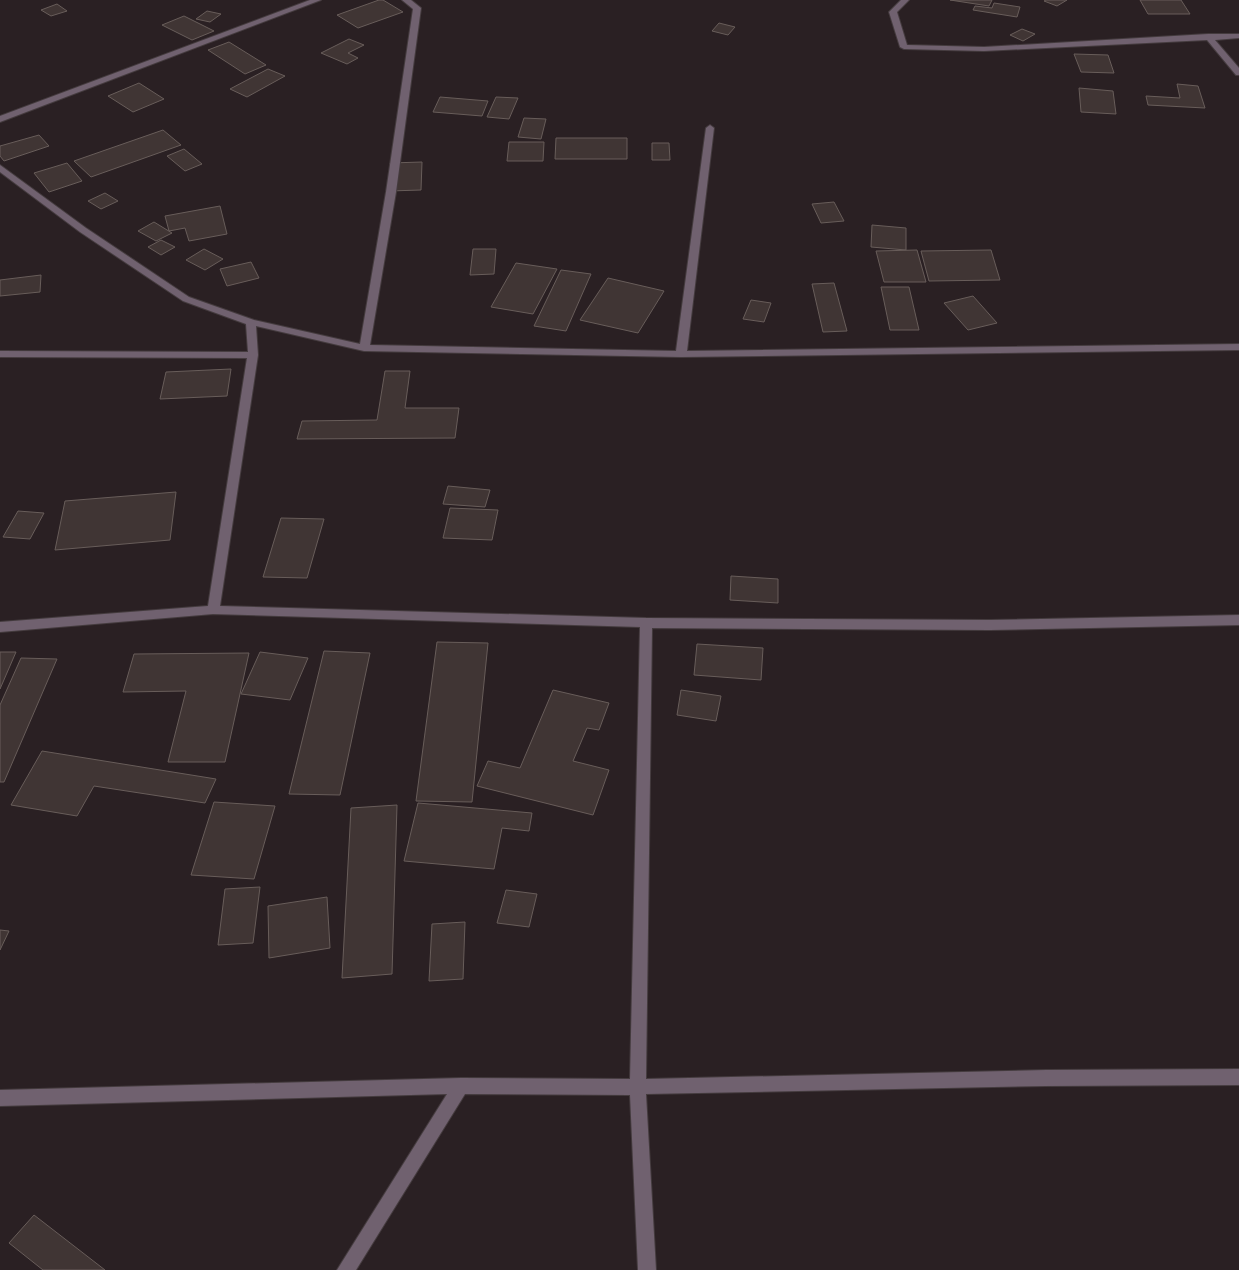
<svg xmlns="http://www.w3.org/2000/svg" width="1239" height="1270" font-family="Barlow,sans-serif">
  <rect width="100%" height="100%" fill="#2a2023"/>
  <g fill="#403534" stroke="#685d5a">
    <polygon points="379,0 383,0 403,12 358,28 337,15"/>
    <polygon points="950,0 992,0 989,6"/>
    <polygon points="1046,0 1067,0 1057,6 1044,1"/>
    <polygon points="1140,0 1181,0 1190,14 1148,14"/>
    <polygon points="994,3 1020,7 1017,17 973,10 975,6 992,8"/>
    <polygon points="57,4 67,11 51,16 41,10"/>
    <polygon points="207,11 221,14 210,22 196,19"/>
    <polygon points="184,16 214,31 192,40 162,25"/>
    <polygon points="719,23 735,27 728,35 712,31"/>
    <polygon points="1022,29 1035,34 1023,41 1010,35"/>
    <polygon points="349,39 364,45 348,53 358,58 347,64 321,53"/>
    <polygon points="229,42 266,65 245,74 208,50"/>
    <polygon points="1074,54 1108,55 1114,73 1081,72"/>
    <polygon points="268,69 285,76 247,97 230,89"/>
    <polygon points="139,83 164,99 133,112 108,96"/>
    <polygon points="1177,84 1198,86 1205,108 1148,105 1146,96 1180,98"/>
    <polygon points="1079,88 1113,91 1116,114 1081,112"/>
    <polygon points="440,97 488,101 482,116 433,112"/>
    <polygon points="496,97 518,98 509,119 487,117"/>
    <polygon points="524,118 546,119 541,139 518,137"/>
    <polygon points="163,130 181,145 91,177 74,161"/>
    <polygon points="39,135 49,146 4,161 0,156 0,146"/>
    <polygon points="556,138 627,138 627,159 555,159"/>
    <polygon points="509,142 544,142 543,161 507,161"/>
    <polygon points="652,143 669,143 670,160 652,160"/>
    <polygon points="184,149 202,164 185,171 167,156"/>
    <polygon points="422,162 421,190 389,191 390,163"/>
    <polygon points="67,163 82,181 49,192 34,173"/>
    <polygon points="105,193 118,201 101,209 88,201"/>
    <polygon points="834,202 844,221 821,223 812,204"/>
    <polygon points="220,206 227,234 189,241 185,228 169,231 165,216"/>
    <polygon points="154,222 172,233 156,241 138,231"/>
    <polygon points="872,225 906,228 906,250 871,247"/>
    <polygon points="161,240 175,247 161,255 148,247"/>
    <polygon points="204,249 223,259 205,270 186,260"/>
    <polygon points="473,249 496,249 494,274 470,275"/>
    <polygon points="917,250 926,282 884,282 876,251"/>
    <polygon points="991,250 1000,280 929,281 921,251"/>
    <polygon points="251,262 259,278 227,286 220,269"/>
    <polygon points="516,263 557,269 533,314 491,307"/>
    <polygon points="561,270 591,274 566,331 534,326"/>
    <polygon points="41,275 40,292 0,296 0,280"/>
    <polygon points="608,278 664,291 638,333 580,320"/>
    <polygon points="834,283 847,331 823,332 812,284"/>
    <polygon points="881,287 909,287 919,330 890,330"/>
    <polygon points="973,296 997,323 968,330 944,303"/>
    <polygon points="751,300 771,303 764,322 743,319"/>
    <polygon points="231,369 227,396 160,399 166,372"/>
    <polygon points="385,371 410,371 405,408 459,408 455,438 297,439 302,421 377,420"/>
    <polygon points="448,486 490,490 485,507 443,504"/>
    <polygon points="176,492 170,540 55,550 65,501"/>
    <polygon points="450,508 498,510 492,540 443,538"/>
    <polygon points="18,511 44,513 30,539 3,537"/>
    <polygon points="281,518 324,519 307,578 263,577"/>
    <polygon points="731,576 778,579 778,603 730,600"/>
    <polygon points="437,642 488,643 472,802 416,801"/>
    <polygon points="697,644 763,648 761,680 694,675"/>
    <polygon points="324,651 370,653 340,795 289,794"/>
    <polygon points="0,652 16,652 0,689"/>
    <polygon points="260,652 308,658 290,700 241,694"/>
    <polygon points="249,653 225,762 168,762 186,691 123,692 134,654"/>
    <polygon points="21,658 57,659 4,782 0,782 0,705"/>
    <polygon points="553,690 609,703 599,730 587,728 573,761 609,770 593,815 477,786 488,761 520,768"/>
    <polygon points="681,690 721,696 716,721 677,715"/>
    <polygon points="42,751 216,779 205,803 94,786 77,816 11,805"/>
    <polygon points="214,802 275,806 254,879 191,875"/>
    <polygon points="418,803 532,813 529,831 502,828 494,869 404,861"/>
    <polygon points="397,805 392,974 342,978 351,808"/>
    <polygon points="260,887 253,943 218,945 225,889"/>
    <polygon points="506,890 537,894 529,927 497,923"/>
    <polygon points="327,897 330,948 269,958 268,906"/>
    <polygon points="465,922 463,979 429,981 432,924"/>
    <polygon points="0,930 9,931 0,950"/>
    <polygon points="34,1215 105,1270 43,1270 9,1243"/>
  </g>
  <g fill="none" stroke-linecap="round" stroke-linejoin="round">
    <defs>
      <g id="street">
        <polygon points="310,0 321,0 0,122 0,116"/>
        <polygon points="402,0 411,0 421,8 396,192 370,345 676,351 706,128 710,125 714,128 687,351 1239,344 1239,350 681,357 364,351 256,326 258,355 220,606 646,618 990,620 1239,615 1239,625 990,630 652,628 646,1079 1046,1070 1239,1069 1239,1085 1046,1086 646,1094 656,1270 638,1270 630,1095 465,1094 356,1270 337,1270 447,1094 0,1106 0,1090 461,1078 630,1079 640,627 213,614 0,632 0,622 208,606 247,358 0,357 0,351 248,352 246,324 183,301 80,232 0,172 0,165 86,228 189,297 254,320 360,344 386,192 413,9"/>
        <polygon points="901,0 909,0 897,12 907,45 984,47 1208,34 1239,34 1239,38 1215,40 1239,68 1239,75 1236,75 1207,40 984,51 904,49 900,47 889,12"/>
      </g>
    </defs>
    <use href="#street" stroke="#443b3e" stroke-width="2"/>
    <use href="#street" fill="#70616f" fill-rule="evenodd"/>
  </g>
</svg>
